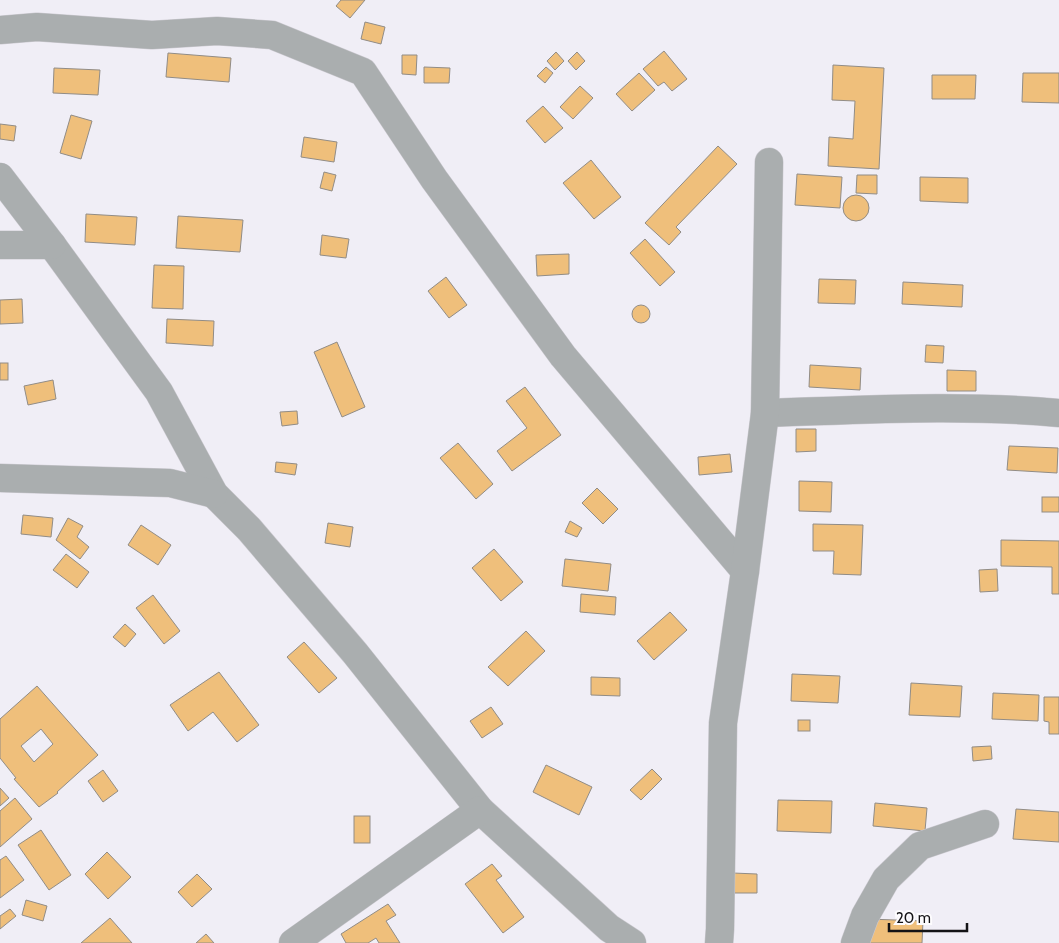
<svg xmlns="http://www.w3.org/2000/svg" width="1059" height="943" font-family="Cabin,sans-serif">
  <rect width="100%" height="100%" fill="#f0eef6"/>
  <g fill="#efbf7b" stroke="#918c86" fill-rule="evenodd">
    <polygon points="341,0 365,0 350,18 336,6"/>
    <polygon points="365,22 385,27 381,44 361,39"/>
    <polygon points="664,51 687,79 672,91 664,82 658,86 643,69"/>
    <polygon points="556,52 564,61 555,70 547,61"/>
    <polygon points="577,52 585,61 576,70 568,61"/>
    <polygon points="168,53 231,58 229,82 166,77"/>
    <polygon points="402,55 417,55 416,75 402,74"/>
    <polygon points="833,65 884,68 879,169 828,166 829,137 853,139 855,101 832,100"/>
    <polygon points="424,67 450,68 449,83 424,83"/>
    <polygon points="546,67 553,73 545,83 537,76"/>
    <polygon points="54,68 100,70 98,95 53,93"/>
    <polygon points="639,73 655,90 632,111 616,94"/>
    <polygon points="1023,73 1059,73 1059,103 1022,102"/>
    <polygon points="932,75 976,75 975,99 932,99"/>
    <polygon points="580,86 593,98 573,119 560,107"/>
    <polygon points="543,106 563,128 545,143 526,121"/>
    <polygon points="71,115 92,121 81,159 60,153"/>
    <polygon points="0,124 16,126 14,141 0,139"/>
    <polygon points="304,137 337,142 334,162 301,157"/>
    <polygon points="718,146 737,164 676,227 681,232 669,245 645,223"/>
    <polygon points="591,160 621,197 594,219 563,183"/>
    <polygon points="324,172 336,175 332,191 320,188"/>
    <polygon points="797,174 842,177 840,208 795,205"/>
    <polygon points="857,175 877,175 877,194 856,193"/>
    <polygon points="920,177 968,178 968,203 920,201"/>
    <circle cx="856" cy="208" r="13"/>
    <polygon points="86,214 137,217 135,245 85,242"/>
    <polygon points="178,216 243,220 240,252 176,248"/>
    <polygon points="322,235 349,239 346,258 320,255"/>
    <polygon points="645,239 675,272 660,286 630,253"/>
    <polygon points="569,254 569,274 537,276 536,255"/>
    <polygon points="154,265 184,266 183,309 152,308"/>
    <polygon points="446,277 467,305 449,318 428,291"/>
    <polygon points="819,279 856,280 855,304 818,303"/>
    <polygon points="903,282 963,285 962,307 902,304"/>
    <polygon points="22,299 23,323 0,324 0,300"/>
    <circle cx="641" cy="314" r="9"/>
    <polygon points="167,319 214,321 213,346 166,343"/>
    <polygon points="337,342 365,407 342,417 314,352"/>
    <polygon points="926,345 944,346 943,363 925,362"/>
    <rect x="0" y="363" width="8" height="17"/>
    <polygon points="810,365 861,368 860,390 809,387"/>
    <polygon points="947,370 976,371 976,391 947,391"/>
    <polygon points="53,380 56,399 28,405 24,386"/>
    <polygon points="525,387 561,435 512,471 497,451 527,428 506,401"/>
    <polygon points="297,411 298,424 282,426 280,412"/>
    <polygon points="796,429 816,429 816,451 796,452"/>
    <polygon points="458,443 493,484 476,499 440,458"/>
    <polygon points="1009,446 1058,448 1057,473 1007,470"/>
    <polygon points="730,454 732,472 699,475 698,457"/>
    <polygon points="276,462 297,464 295,475 275,472"/>
    <polygon points="799,481 832,482 831,512 799,511"/>
    <polygon points="597,488 618,509 603,524 582,503"/>
    <rect x="1042" y="497" width="17" height="15"/>
    <polygon points="23,515 53,518 51,537 21,534"/>
    <polygon points="68,518 83,526 77,537 89,547 80,559 56,540"/>
    <polygon points="570,521 582,528 577,537 565,532"/>
    <polygon points="328,523 353,527 350,547 325,543"/>
    <polygon points="813,524 863,525 861,575 833,574 834,551 813,551"/>
    <polygon points="141,525 171,545 158,565 128,545"/>
    <polygon points="1001,540 1059,541 1059,594 1052,594 1052,567 1001,566"/>
    <polygon points="494,549 523,582 501,601 472,568"/>
    <polygon points="66,554 89,572 77,588 53,570"/>
    <polygon points="565,559 611,564 608,591 562,586"/>
    <polygon points="997,569 998,591 980,592 979,570"/>
    <polygon points="581,594 616,597 615,615 580,612"/>
    <polygon points="153,595 180,631 164,644 136,608"/>
    <polygon points="670,612 687,630 654,660 637,641"/>
    <polygon points="125,624 136,634 125,647 113,637"/>
    <polygon points="526,631 545,651 508,686 488,667"/>
    <polygon points="304,642 337,678 319,693 287,657"/>
    <polygon points="219,672 259,725 237,742 213,712 188,731 170,705"/>
    <polygon points="792,674 840,676 838,703 791,701"/>
    <polygon points="591,677 620,678 620,696 591,695"/>
    <polygon points="911,683 962,686 960,717 909,715"/>
    <path d="M37,686L98,755L57,792L58,793L39,807L14,779L16,778L0,758V719ZM41,729L53,744L34,762L21,746Z"/>
    <polygon points="993,693 1039,695 1038,721 992,719"/>
    <polygon points="1044,697 1059,697 1059,734 1049,734 1049,722 1044,721"/>
    <polygon points="491,707 503,724 482,738 470,721"/>
    <rect x="798" y="720" width="12" height="11"/>
    <polygon points="991,746 992,759 973,761 972,747"/>
    <polygon points="546,765 592,787 579,815 533,792"/>
    <polygon points="652,769 662,779 641,800 630,790"/>
    <polygon points="103,770 118,791 103,802 88,781"/>
    <polygon points="0,788 9,798 0,806"/>
    <polygon points="15,798 32,819 0,847 0,811"/>
    <polygon points="778,800 832,801 831,833 777,831"/>
    <polygon points="875,803 927,808 925,831 873,826"/>
    <polygon points="1016,809 1059,812 1059,842 1013,839"/>
    <rect x="354" y="816" width="16" height="27"/>
    <polygon points="41,830 71,875 49,890 18,845"/>
    <polygon points="107,852 131,877 108,899 85,874"/>
    <polygon points="6,856 24,880 0,898 0,860"/>
    <polygon points="492,864 502,876 496,880 524,917 503,933 465,884"/>
    <polygon points="733,873 757,874 757,893 732,893"/>
    <polygon points="197,874 212,889 192,907 178,892"/>
    <polygon points="26,900 47,906 43,921 22,915"/>
    <polygon points="388,904 396,915 386,921 400,943 379,943 376,938 368,943 346,943 341,934"/>
    <polygon points="10,909 16,916 0,929 0,916"/>
    <polygon points="110,918 132,943 81,943"/>
    <polygon points="868,919 923,921 922,943 867,943"/>
    <polygon points="206,934 214,943 196,943"/>
  </g>
  <g fill="none" stroke-linecap="round" stroke-linejoin="round">
    <defs>
      <g id="minor">
        <polyline points="0,30 37,27 152,35 217,31 272,35 363,72 434,179 563,356 745,571"/>
        <polyline points="0,177 52,245 159,392 214,494 249,529 355,653 480,810 609,928 632,943"/>
        <polyline points="0,245 52,245"/>
        <path d="M765,413C863,410 961,404 1059,413"/>
        <polyline points="0,478 170,483 214,494"/>
        <polyline points="293,943 480,810"/>
        <polyline points="719,943 720,929 723,723 745,571 765,413 769,162"/>
        <polyline points="855,943 865,916 886,879 920,846 985,824"/>
      </g>
    </defs>
    <use href="#minor" stroke="#cdcbd2" stroke-width="29"/>
    <use href="#minor" stroke="#aaaeaf" stroke-width="28"/>
  </g>
  <path d="M889 923v8h78v-8" fill="none" stroke="#141316" stroke-width="2.5"/>
  <text x="896" y="923" font-size="15" fill="#141316" stroke="#fdfcfe" stroke-width="4" paint-order="stroke">20 m</text>
</svg>
